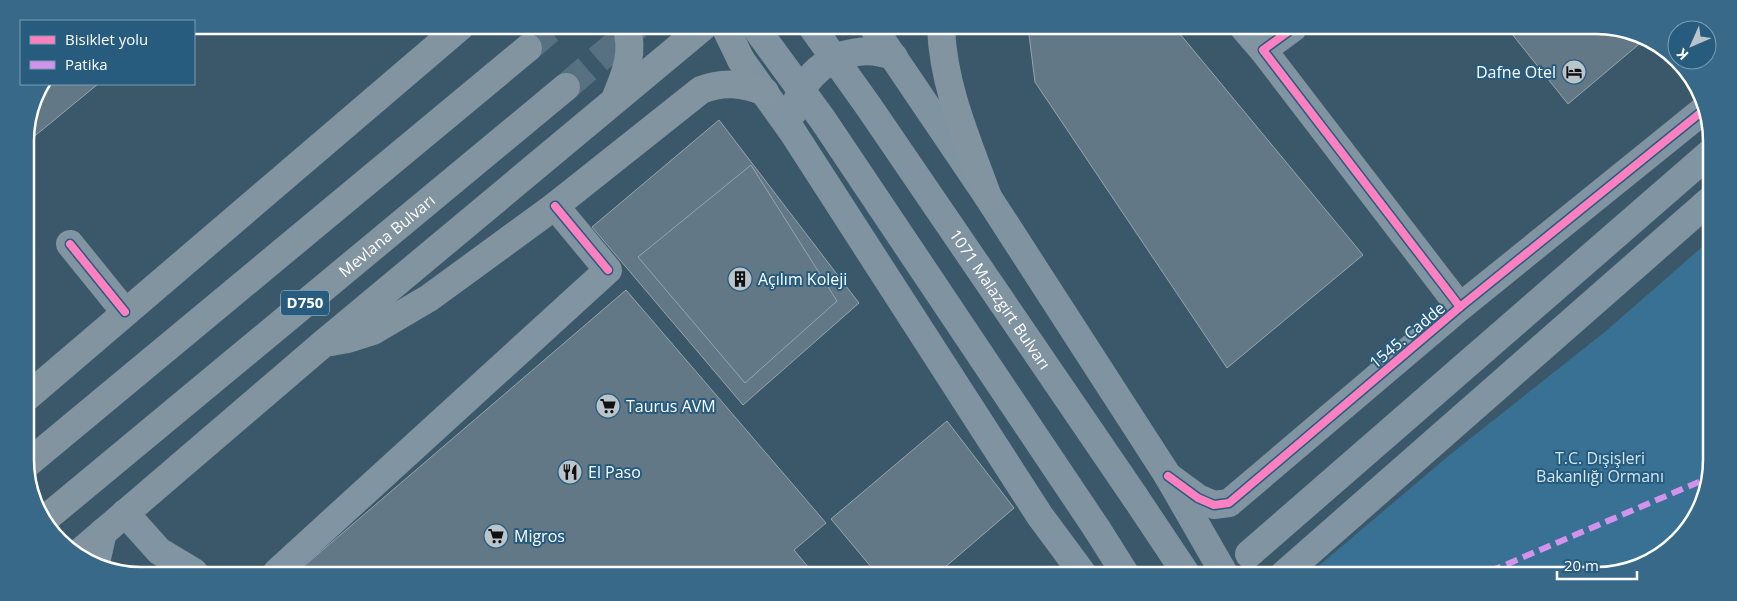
<svg xmlns="http://www.w3.org/2000/svg" width="1737" height="601" font-family="'Open Sans',sans-serif">
  <rect width="100%" height="100%" fill="#3b586a"/>
  <polygon fill="#387193" points="1709,241 1708,491 1667,552 1604,576 1308,575 1452,453 1606,331"/>
  <g fill="#637886" stroke="#94a5af">
    <polygon points="1028,27 1175,28 1363,255 1227,368 1035,82"/>
    <polygon points="1508,29 1627,29 1644,40 1568,104"/>
    <polygon points="41,84 98,84 25,144 25,133 37,90"/>
    <polygon points="719,120 859,303 743,405 592,227"/>
    <polygon points="751,165 837,301 745,383 638,257"/>
    <polygon points="626,290 826,523 794,550 814,574 297,572"/>
    <polygon points="947,421 1014,508 937,574 877,574 831,519"/>
  </g>
  <g fill="none" stroke-linecap="round" stroke-linejoin="round">
    <g stroke="#587180" stroke-width="28" stroke-dasharray="28 14" stroke-linecap="butt">
      <polyline points="528,48 554,26"/>
      <polyline points="566,87 637,26"/>
    </g>
    <g stroke="#8094a1" stroke-width="28">
      <polyline points="1244,28 1263,50"/>
      <polyline points="1293,28 1263,50 1460,307"/>
      <polyline points="70,244 125,312"/>
      <polyline points="1168,476 1198,498 1214,505 1229,503 1460,307 1705,109"/>
      <polyline points="125,513 159,551 194,572"/>
      <polyline points="1249,554 1710,153"/>
      <polyline points="96,563 103,532"/>
      <polyline points="277,572 608,270 555,206"/>
      <polyline points="1283,575 1709,201"/>
    </g>
    <g stroke="#7f93a0" stroke-width="28">
      <polyline points="873,27 988,197 1168,476 1225,575"/>
      <polyline points="741,60 792,131 1040,516 1083,574"/>
      <path d="M794,111C803,66 852,39 894,57"/>
      <polyline points="1135,497 1187,575"/>
      <polyline points="1097,529 1126,575"/>
    </g>
    <g stroke="#8194a0" stroke-width="28">
      <polyline points="725,27 741,60"/>
      <path d="M941,27C943,87 968,142 988,197"/>
      <path d="M615,99C625,75 635,52 626,26"/>
      <path d="M331,342L348,339L373,331L429,298L555,206L701,90C723,81 743,83 765,92"/>
      <polyline points="27,397 461,26"/>
      <polyline points="27,464 528,48"/>
      <path id="s1" d="M45,519L566,87"/>
      <polyline points="79,553 324,343 703,27"/>
    </g>
    <g stroke="#7f93a0" stroke-width="28">
      <polyline points="755,27 823,120 1097,529"/>
      <path id="s2" d="M812,27L869,107L1135,497"/>
    </g>
    <polyline stroke="#d193ec" stroke-width="6" stroke-dasharray="12 6" stroke-linecap="butt" points="1472,575 1498,568 1708,478"/>
    <defs>
      <g id="cycleway">
        <polyline points="1293,28 1263,50 1460,307"/>
        <polyline points="555,206 608,270"/>
        <polyline points="70,244 125,312"/>
        <polyline points="1168,476 1198,498 1214,505 1229,503 1460,307 1705,109"/>
      </g>
    </defs>
    <use href="#cycleway" stroke="#275c7e" stroke-width="11"/>
    <use href="#cycleway" stroke="#ff80c0" stroke-width="8"/>
  </g>
  <defs>
    <symbol id="hotel-disc" viewBox="-11 -11 22 22"><circle r="9.5" fill="#bac5cb" stroke="#275c7e"/><path d="M-6-4.5h1.5V1H6V5H4.5V3h-9V5H-6ZM-4 0a1.8 1.8 0 1 1 3.6 0ZM.5 0V-2.5h3Q6-2.5 6 0Z" fill="#111"/></symbol>
    <symbol id="building-disc" viewBox="-11 -11 22 22"><circle r="9.5" fill="#bac5cb" stroke="#275c7e"/><path d="M-4-6H4V6H1V3H-1V6H-4ZM-2.5-4.3h1.7v1.8h-1.7ZM.8-4.3h1.7v1.8H.8ZM-2.5-1h1.7V.8h-1.7ZM.8-1h1.7V.8H.8Z" fill="#111"/></symbol>
    <symbol id="supermarket-disc" viewBox="-11 -11 22 22"><circle r="9.5" fill="#bac5cb" stroke="#275c7e"/><path d="M-6-5.5h2.5l.6 2H6L4.5 2H-2.5L-4.4-4H-6ZM-1.5 3.2a1.3 1.3 0 1 0 .1 0ZM3 3.2a1.3 1.3 0 1 0 .1 0Z" fill="#111"/></symbol>
    <symbol id="restaurant-disc" viewBox="-11 -11 22 22"><circle r="9.5" fill="#bac5cb" stroke="#275c7e"/><path d="M-5-6h1v4h1v-4h1v4h1v-4h1v5L-1.5 .5V6h-2V.5L-5-1ZM5-6V6H3V1.5H1.5Q1.5-4 5-6Z" fill="#111"/></symbol>
  </defs>
  <g fill-rule="evenodd">
    <use href="#hotel-disc" x="1560" y="58" width="28" height="28"/>
    <use href="#building-disc" x="726" y="265" width="28" height="28"/>
    <use href="#supermarket-disc" x="594" y="392" width="28" height="28"/>
    <use href="#restaurant-disc" x="556" y="458" width="28" height="28"/>
    <use href="#supermarket-disc" x="482" y="522" width="28" height="28"/>
  </g>
  <g text-anchor="middle" stroke-width="4" stroke-linejoin="round" paint-order="stroke">
    <rect fill="#275c7e" stroke="#beced8" stroke-width="1" x="281" y="290.5" width="48" height="25" rx="4"/>
    <g font-size="15" font-weight="bold" fill="#fff">
      <text x="305" y="308">D750</text>
    </g>
    <g font-size="16" fill="#fff" stroke="#275c7e" text-anchor="start">
      <text x="1556" y="78" text-anchor="end">Dafne Otel</text>
      <text x="758" y="285">Açılım Koleji</text>
      <text x="626" y="412">Taurus AVM</text>
      <text x="588" y="478">El Paso</text>
      <text x="514" y="542">Migros</text>
    </g>
    <g font-size="16" fill="#fff" stroke="#275c7e">
      <text dy="6" stroke="none"><textPath href="#s1" startOffset="444">Mevlana Bulvarı</textPath></text>
      <text dy="6" stroke="none"><textPath href="#s2" startOffset="331">1071 Malazgirt Bulvarı</textPath></text>
      <text transform="translate(1407 335) rotate(-40)" y="6">1545. Cadde</text>
    </g>
    <g font-size="16" fill="#d0e7f4" stroke="#275c7e">
      <text x="1600" y="464">T.C. Dışişleri<tspan x="1600" dy="18">Bakanlığı Ormanı</tspan></text>
    </g>
  </g>
  <path d="M0 0H1737V601H0ZM141 34H1596A107 107 0 0 1 1703 141V460A107 107 0 0 1 1596 567H141A107 107 0 0 1 34 460V141A107 107 0 0 1 141 34Z" fill="#386988" fill-rule="evenodd"/>
  <path fill="none" stroke="#fff" stroke-width="2.5" d="M141 34H1596A107 107 0 0 1 1703 141V460A107 107 0 0 1 1596 567H141A107 107 0 0 1 34 460V141A107 107 0 0 1 141 34Z"/>
  <rect x="20" y="20" width="175" height="65" fill="#275c7e" stroke="#7d9db2"/>
  <rect x="30" y="36" width="25" height="8" fill="#ff80c0" stroke="#7d9db2"/>
  <text x="65" y="45" font-size="15" fill="#ffffff">Bisiklet yolu</text>
  <rect x="30" y="61" width="25" height="8" fill="#d193ec" stroke="#7d9db2"/>
  <text x="65" y="70" font-size="15" fill="#ffffff">Patika</text>
  <g transform="translate(1692 45) rotate(225)"><circle r="24" fill="#275c7e" stroke="#7d9db2"/>
  <path d="M0-4L9 19L0 12L-9 19Z" fill="#bac5cb"/>
  <text y="-8" font-size="14" font-weight="bold" text-anchor="middle" fill="#ffffff">K</text>
  </g>
  <path d="M1557 571v8h80v-8" fill="none" stroke="#ffffff" stroke-width="2.5"/>
  <text x="1564" y="571" font-size="15" fill="#ffffff" stroke="#275c7e" stroke-width="4" paint-order="stroke">20 m</text>
</svg>
